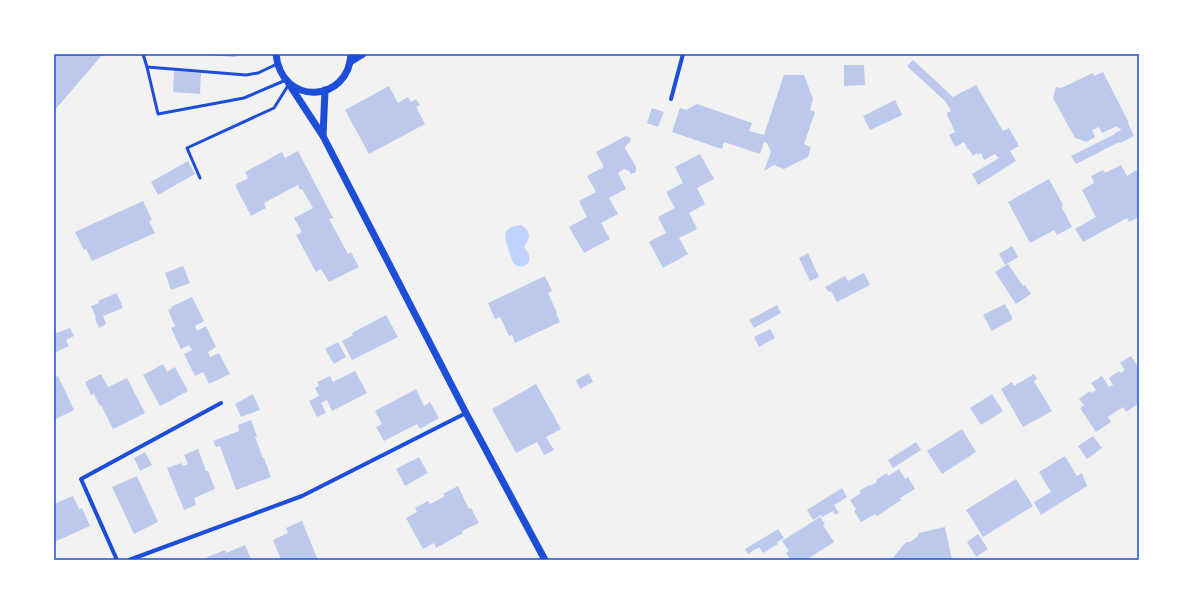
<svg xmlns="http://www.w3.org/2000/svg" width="1193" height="614" font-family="'Nunito Sans',sans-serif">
  <rect width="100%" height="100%" fill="#f2f2f2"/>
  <path fill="#bfd3fe" d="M521,225C532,232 530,238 524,247C525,250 529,252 529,256C531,266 521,269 514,264C511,259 510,253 508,248C503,235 504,226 521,225Z"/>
  <g fill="#bdc9ec">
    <polygon points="54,54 103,54 54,111"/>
    <polygon points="206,54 237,54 236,57 206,55"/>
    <polygon points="913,60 953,97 976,85 1003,131 1009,128 1019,146 1010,151 1016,161 978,185 972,174 1004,155 998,158 995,154 984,160 981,153 978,155 977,153 973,156 969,149 968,150 964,142 955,147 949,135 955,132 947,115 947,113 951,111 946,102 907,66"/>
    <polygon points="844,65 864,65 865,85 844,86"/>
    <polygon points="174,71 201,73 200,94 173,92"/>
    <polygon points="1103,72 1129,123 1128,123 1134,136 1120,143 1119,142 1076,164 1071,156 1115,134 1115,133 1121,130 1120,128 1118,128 1117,126 1102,133 1099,127 1092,130 1095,137 1086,142 1075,138 1053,98 1056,87 1061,88 1093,73 1094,76"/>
    <polygon points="784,75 804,75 813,99 810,110 815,112 804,144 811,147 808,157 784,169 774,165 764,171 771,152 767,143 764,142 760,154 724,142 722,149 672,132 680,108 686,110 697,104 752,123 749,131 764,135"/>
    <polygon points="389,86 398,103 408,97 411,102 416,99 420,105 416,107 425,124 369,154 345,110"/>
    <polygon points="895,100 902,115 870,130 863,116"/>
    <polygon points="652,108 664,112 658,127 647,123"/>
    <polygon points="626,136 629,137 631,139 630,142 627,144 625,148 636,167 636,172 631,174 629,171 624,169 618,173 626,189 609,198 618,214 601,223 610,239 584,253 569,227 587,217 579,201 596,192 587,176 604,167 596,152"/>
    <polygon points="298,151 333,218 329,219 348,254 351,252 359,267 329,282 321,269 316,272 296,235 302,232 294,218 313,208 302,189 300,190 298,185 264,203 266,208 251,216 235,185 248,178 245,172 282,152 285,158"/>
    <polygon points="700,154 714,179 697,188 705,204 689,213 697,229 679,238 688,254 663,268 649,242 666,233 658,217 675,208 666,192 683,183 675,167"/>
    <polygon points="188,161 195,174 158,195 151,182"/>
    <polygon points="1121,165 1127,176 1136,170 1139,175 1139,217 1129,222 1127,218 1083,242 1075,229 1096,217 1082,190 1094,183 1091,176 1103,170 1105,173"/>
    <polygon points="1049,179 1063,205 1061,206 1072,227 1057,235 1054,230 1030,243 1008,202"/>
    <polygon points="143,201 152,220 149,221 155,233 92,261 86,249 84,250 75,232"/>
    <polygon points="1012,246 1018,257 1005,265 999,254"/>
    <polygon points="808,253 819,277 810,281 799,258"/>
    <polygon points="1008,264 1023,286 1025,285 1031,294 1016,304 995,272"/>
    <polygon points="183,266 190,283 171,290 165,273"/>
    <polygon points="864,273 870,285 837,302 831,291 829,292 825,287 845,276 848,281"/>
    <polygon points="545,276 552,291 548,293 557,313 556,314 560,322 515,343 512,335 509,336 500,317 495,319 488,303"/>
    <polygon points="117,293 123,308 103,316 106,324 99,328 95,319 96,318 91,306 99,303 98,301"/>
    <polygon points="192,297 204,321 195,326 197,331 206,326 216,347 208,352 210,357 219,353 230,374 209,384 203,372 195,376 184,354 192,350 189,345 181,349 171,328 175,326 168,310 172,308 171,307"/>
    <polygon points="1005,304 1013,319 992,331 983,315"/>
    <polygon points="777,305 781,313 754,328 749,320"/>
    <polygon points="386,315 398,337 352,360 342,341 353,335 352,333"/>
    <polygon points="70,328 74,336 66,340 69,346 54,353 54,334"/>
    <polygon points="770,329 775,338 759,347 754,337"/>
    <polygon points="338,342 346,357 334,364 325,349"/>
    <polygon points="1131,356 1139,368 1139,396 1137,397 1139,399 1139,403 1126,412 1123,407 1108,417 1111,422 1096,432 1080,408 1084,405 1079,399 1090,391 1092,393 1096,390 1091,383 1102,376 1109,387 1113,385 1109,378 1119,371 1121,373 1125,370 1120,363"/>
    <polygon points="163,364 167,372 175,367 188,391 160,406 143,375"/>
    <polygon points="355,371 367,393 332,411 327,400 321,403 326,413 317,417 309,401 319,396 315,388 319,386 317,382 330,376 333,382"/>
    <polygon points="589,373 593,382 580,389 576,380"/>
    <polygon points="101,374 108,387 127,378 145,413 113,429 101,405 100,406 94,394 91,395 85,382"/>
    <polygon points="1034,374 1037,379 1034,381 1052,411 1023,427 1001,389 1012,382 1014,386"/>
    <polygon points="58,376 74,410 54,420 54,378"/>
    <polygon points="536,384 561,429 546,437 554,450 544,455 537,442 516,453 492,409"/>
    <polygon points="416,389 424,406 430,402 439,418 420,429 417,424 384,441 376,427 382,424 375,411"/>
    <polygon points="253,394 260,410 241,417 235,404"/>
    <polygon points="992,394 1003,411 981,425 970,408"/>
    <polygon points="251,420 257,436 255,437 263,458 264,458 271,477 236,490 220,446 216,447 213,441 239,431 238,425"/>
    <polygon points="962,429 976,452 942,474 927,451"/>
    <polygon points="1093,436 1102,448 1087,459 1078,446"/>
    <polygon points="916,442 921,450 893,468 888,460"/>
    <polygon points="198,449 206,471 208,471 215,489 194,498 196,505 184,510 167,468 182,463 183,466 188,464 184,455"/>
    <polygon points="145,452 152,465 140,471 134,458"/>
    <polygon points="1065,456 1077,476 1082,473 1087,486 1041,515 1034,502 1051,492 1039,472"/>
    <polygon points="419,457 428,473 405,486 396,469"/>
    <polygon points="899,469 905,479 908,477 915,489 900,498 901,500 877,516 875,514 861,522 854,511 856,509 850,500 861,493 859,491 869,485 870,486 877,482 876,480 887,473 888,476"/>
    <polygon points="137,476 158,522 134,534 112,487"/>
    <polygon points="1016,479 1033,506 983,537 966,510"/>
    <polygon points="458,486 469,509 471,508 479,523 462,531 463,533 436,548 434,543 423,549 406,518 417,512 415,508 428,501 430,504 445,496 443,494"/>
    <polygon points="842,488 847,497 834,505 839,513 835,515 833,511 822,517 821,515 813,520 807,510"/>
    <polygon points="73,496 79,509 82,508 90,526 54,542 54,504"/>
    <polygon points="820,517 825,524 823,525 834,542 806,560 791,560 786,553 789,551 782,541"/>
    <polygon points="302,521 318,560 281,560 273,540 288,533 286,528"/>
    <polygon points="945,527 952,560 891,560 906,542 910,542 917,537 919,533"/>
    <polygon points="778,529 784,538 777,542 778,544 763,553 759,547 748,554 745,549"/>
    <polygon points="978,534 988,549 976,557 967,542"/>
    <polygon points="245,545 251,559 249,560 208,560 207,557 225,550 226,553"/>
  </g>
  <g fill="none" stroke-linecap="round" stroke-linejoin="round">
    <g stroke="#1d4ed8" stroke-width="3">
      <polyline points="143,54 147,67 158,114 244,98 286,80"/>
      <polyline points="147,67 246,75 258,73 277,64"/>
      <polyline points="200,178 187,148 274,108 289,84"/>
    </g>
    <g stroke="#1d4ed8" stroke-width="4">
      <polyline points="671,99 683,54"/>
      <polyline points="117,560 81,479 221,403"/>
      <polyline points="129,560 302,496 466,413"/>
    </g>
    <g stroke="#1d4ed8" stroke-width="7">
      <path d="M276,54C281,107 349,103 351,54"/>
      <polyline points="350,62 363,54"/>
      <polyline points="289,84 323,136 466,413 545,560"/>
      <polyline points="323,136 325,90"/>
    </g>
  </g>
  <rect width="1193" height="614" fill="none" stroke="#ffffff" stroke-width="110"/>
  <rect x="55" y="55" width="1083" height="504" fill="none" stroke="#1d4ed8" stroke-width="1.5"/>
</svg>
